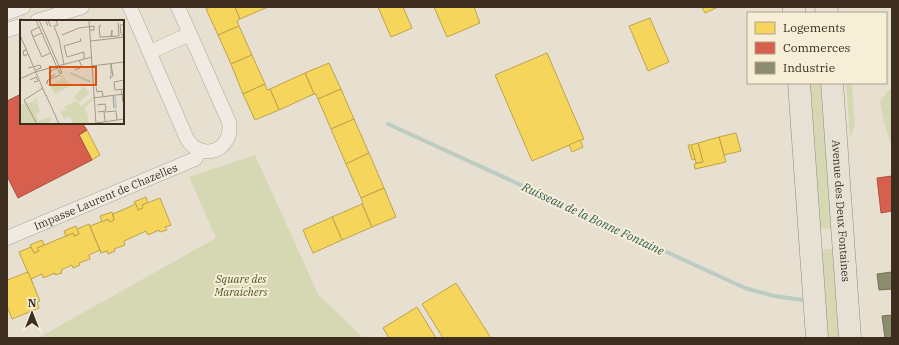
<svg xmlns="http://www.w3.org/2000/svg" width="899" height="345" font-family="'IBM Plex Serif',serif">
  <rect width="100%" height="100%" fill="#e7e0d1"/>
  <g fill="#d6d7b3">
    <polygon points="805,83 826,83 834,225 831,228 825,229 817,225"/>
    <polygon points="846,83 852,83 852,85 855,125 850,138"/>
    <polygon points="890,89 892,91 892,149 882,114 880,101"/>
    <polygon points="255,155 318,294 363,338 38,338 216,238 189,177"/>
    <polygon points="826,249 832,249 836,252 844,338 824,338 821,252"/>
  </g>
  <g fill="#f6d55c" stroke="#bea34a">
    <polygon points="210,7 235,7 240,19 237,21 239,26 218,35 206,9"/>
    <polygon points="235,7 268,7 240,19"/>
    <polygon points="378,7 403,7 412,28 391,37"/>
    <polygon points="434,7 474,7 480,23 447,37"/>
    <polygon points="702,7 718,7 705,13"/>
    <polygon points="650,18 669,62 648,71 629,26"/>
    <polygon points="239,26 252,55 231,64 218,35"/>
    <polygon points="547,53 584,139 532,161 495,75"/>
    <polygon points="252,55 265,84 243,94 231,64"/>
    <polygon points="329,63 341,89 318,99 316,94 314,94 305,73"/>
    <polygon points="305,73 314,94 279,110 270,89"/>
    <polygon points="265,84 267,90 270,89 279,110 255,120 243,94"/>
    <polygon points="341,89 354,119 331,129 318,99"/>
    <polygon points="354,119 369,153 346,164 331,129"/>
    <polygon points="87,130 100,155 92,160 79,135"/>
    <polygon points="736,133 741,151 724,155 719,137"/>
    <polygon points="719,137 726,162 695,169 694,164 703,162 698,143"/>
    <polygon points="580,140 583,147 572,152 569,145"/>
    <polygon points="698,143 703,162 696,163 691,145"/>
    <polygon points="688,145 691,145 695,159 692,160"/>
    <polygon points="369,153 384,188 361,198 346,164"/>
    <polygon points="384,188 396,217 372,227 362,204 363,204 361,198"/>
    <polygon points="146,197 148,203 142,205 143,208 138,210 134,202"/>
    <polygon points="160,198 171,225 165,227 167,230 160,232 159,230 148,235 146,231 124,241 125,245 114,249 115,251 108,254 107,251 101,253 90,226 108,219 110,222 114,220 113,214 136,204 138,210 143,208 142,205"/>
    <polygon points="362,204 372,227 342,240 332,217"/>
    <polygon points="112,212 114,220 110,222 108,219 102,222 100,216"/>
    <polygon points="332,217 342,240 313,253 303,230"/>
    <polygon points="89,224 101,253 100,250 89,255 90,259 79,263 80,265 73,268 72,265 61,270 62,273 55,275 55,273 43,278 42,274 31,279 32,282 19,252 31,247 34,253 39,251 37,248 66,236 73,233 74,236 79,234 77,229"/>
    <polygon points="76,226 79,234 74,236 73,233 66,236 64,231"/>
    <polygon points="42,240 44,245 37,248 39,251 34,253 30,245"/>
    <polygon points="28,272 40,301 37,302 39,308 12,319 7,306 7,280"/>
    <polygon points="456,283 491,338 443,338 422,304"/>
    <polygon points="417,307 436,338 389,338 383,328"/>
  </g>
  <g fill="#d6604d" stroke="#a85140">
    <polygon points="21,94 21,123 82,123 87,130 79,135 92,160 18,198 7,176 7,101"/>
    <polygon points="892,176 892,211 881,213 877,178"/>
  </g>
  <g fill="#8c8c6e" stroke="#747057">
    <polygon points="892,272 892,289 879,290 877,274"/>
    <polygon points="892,315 892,338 885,338 882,316"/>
  </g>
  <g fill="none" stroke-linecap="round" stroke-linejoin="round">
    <polyline stroke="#bcccc2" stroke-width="4" points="388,124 745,288 774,296 803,300"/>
    <defs>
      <g id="minor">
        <path d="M130,7L187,139C202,163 234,150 229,122L178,7"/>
        <polyline points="7,13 23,7"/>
        <polyline points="37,21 82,7"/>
        <polyline points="7,30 21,26"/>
        <polyline points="150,52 190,34"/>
        <path id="s1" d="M7,238L195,159L200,150"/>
      </g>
      <g id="primary">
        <polyline points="794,7 794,13"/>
        <polyline points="826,7 827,13"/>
        <polyline points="799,83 817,338"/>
        <path id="s2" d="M832,83L850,338"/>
      </g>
    </defs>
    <use href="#minor" stroke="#ada599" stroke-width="15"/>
    <use href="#primary" stroke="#928b80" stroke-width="23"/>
    <use href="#minor" stroke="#efebe3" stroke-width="14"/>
    <use href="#primary" stroke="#e6e1d4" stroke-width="22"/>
  </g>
  <g text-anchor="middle" stroke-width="4" stroke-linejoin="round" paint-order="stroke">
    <g font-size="11" fill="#3d2e20" stroke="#f7eed8">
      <text dy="4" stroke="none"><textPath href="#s1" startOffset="107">Impasse Laurent de Chazelles</textPath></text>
      <text dy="4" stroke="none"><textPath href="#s2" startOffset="128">Avenue des Deux Fontaines</textPath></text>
    </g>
    <g font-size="11" font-style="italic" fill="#4d5a26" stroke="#f7eed8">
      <text x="241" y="283">Square des<tspan x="241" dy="13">Maraichers</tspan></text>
    </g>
    <g font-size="12" font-style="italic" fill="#2f5d5a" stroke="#f7eed8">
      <text transform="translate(593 219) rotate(25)" y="4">Ruisseau de la Bonne Fontaine</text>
    </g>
  </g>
  <g transform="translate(20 20)">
    <rect width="104" height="104" fill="#e7e0d1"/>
    <path d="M43,55L50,66L35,74L30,65L41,59L40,56ZM64,66L69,73L59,82L54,77ZM24,75L16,78L17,81L25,79L17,81L20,92L16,94L18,101L30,97L31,100L27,104H1L0,85L15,81L14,78ZM72,78V81L64,88L68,95V104H53L50,96L44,99L40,92L46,90L44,87L56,81L61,86Z" fill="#d6d7b3"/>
    <path fill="none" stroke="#bcccc2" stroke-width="2" d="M50,53L71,62M95,76L96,89"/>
    <path fill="none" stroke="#a3998a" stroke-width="1" d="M16,0L40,54M19,0L42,53L40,54M36,0L38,5L34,6L39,19L44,44M69,0L76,104M104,5H100L101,14L104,16M28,6L26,1L28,0L31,7M19,7L11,11L13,17L22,13M0,15L26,76M42,15L59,8L74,6V10H70M91,16L92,10V16M13,17L22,37L30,33M80,17L99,16L98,3M80,17L79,6L81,5M60,18L61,21L44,26L47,37L64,32V39M71,21L104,17M7,30L3,31L4,36L8,34M71,46L104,42M8,48L20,45L21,48L16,50M55,50L62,47L59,40M35,54L31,57L29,52L37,48M0,59L15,52L72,37M91,59L90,56H93L91,44V54M10,60L16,57L18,61L14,62M28,60L27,64V61L28,60L40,55M104,60L94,62L95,70L104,69M76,67L77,72L82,71L83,76M101,69L103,82M26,75L39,104M93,75L94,88M73,78L104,74M77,85L85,84L86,88L85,91L78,92M85,101L84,92L96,91L97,100M76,103L104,99M17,104L4,80L23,68"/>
    <path fill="#d7550e" fill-opacity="0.15" stroke="#d7550e" stroke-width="2" d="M30,47H76V65H30Z"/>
    <rect width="104" height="104" fill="none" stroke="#3d2e20" stroke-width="2"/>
  </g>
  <rect width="899" height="345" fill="none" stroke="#3d2e20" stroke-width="16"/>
  <rect x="747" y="12" width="140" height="72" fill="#f7eed8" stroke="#ada18e"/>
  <rect x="755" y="22" width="20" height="12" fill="#f6d55c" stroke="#ada18e"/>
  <text x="783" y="32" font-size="12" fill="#3d2e20">Logements</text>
  <rect x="755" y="42" width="20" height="12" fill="#d6604d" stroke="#ada18e"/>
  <text x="783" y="52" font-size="12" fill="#3d2e20">Commerces</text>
  <rect x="755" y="62" width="20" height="12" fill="#8c8c6e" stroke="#ada18e"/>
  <text x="783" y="72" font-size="12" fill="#3d2e20">Industrie</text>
  <g transform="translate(32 313)" stroke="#f7eed8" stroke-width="3" paint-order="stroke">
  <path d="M0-3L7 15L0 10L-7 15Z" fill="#3d2e20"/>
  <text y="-6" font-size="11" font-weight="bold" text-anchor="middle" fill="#3d2e20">N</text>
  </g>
</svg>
